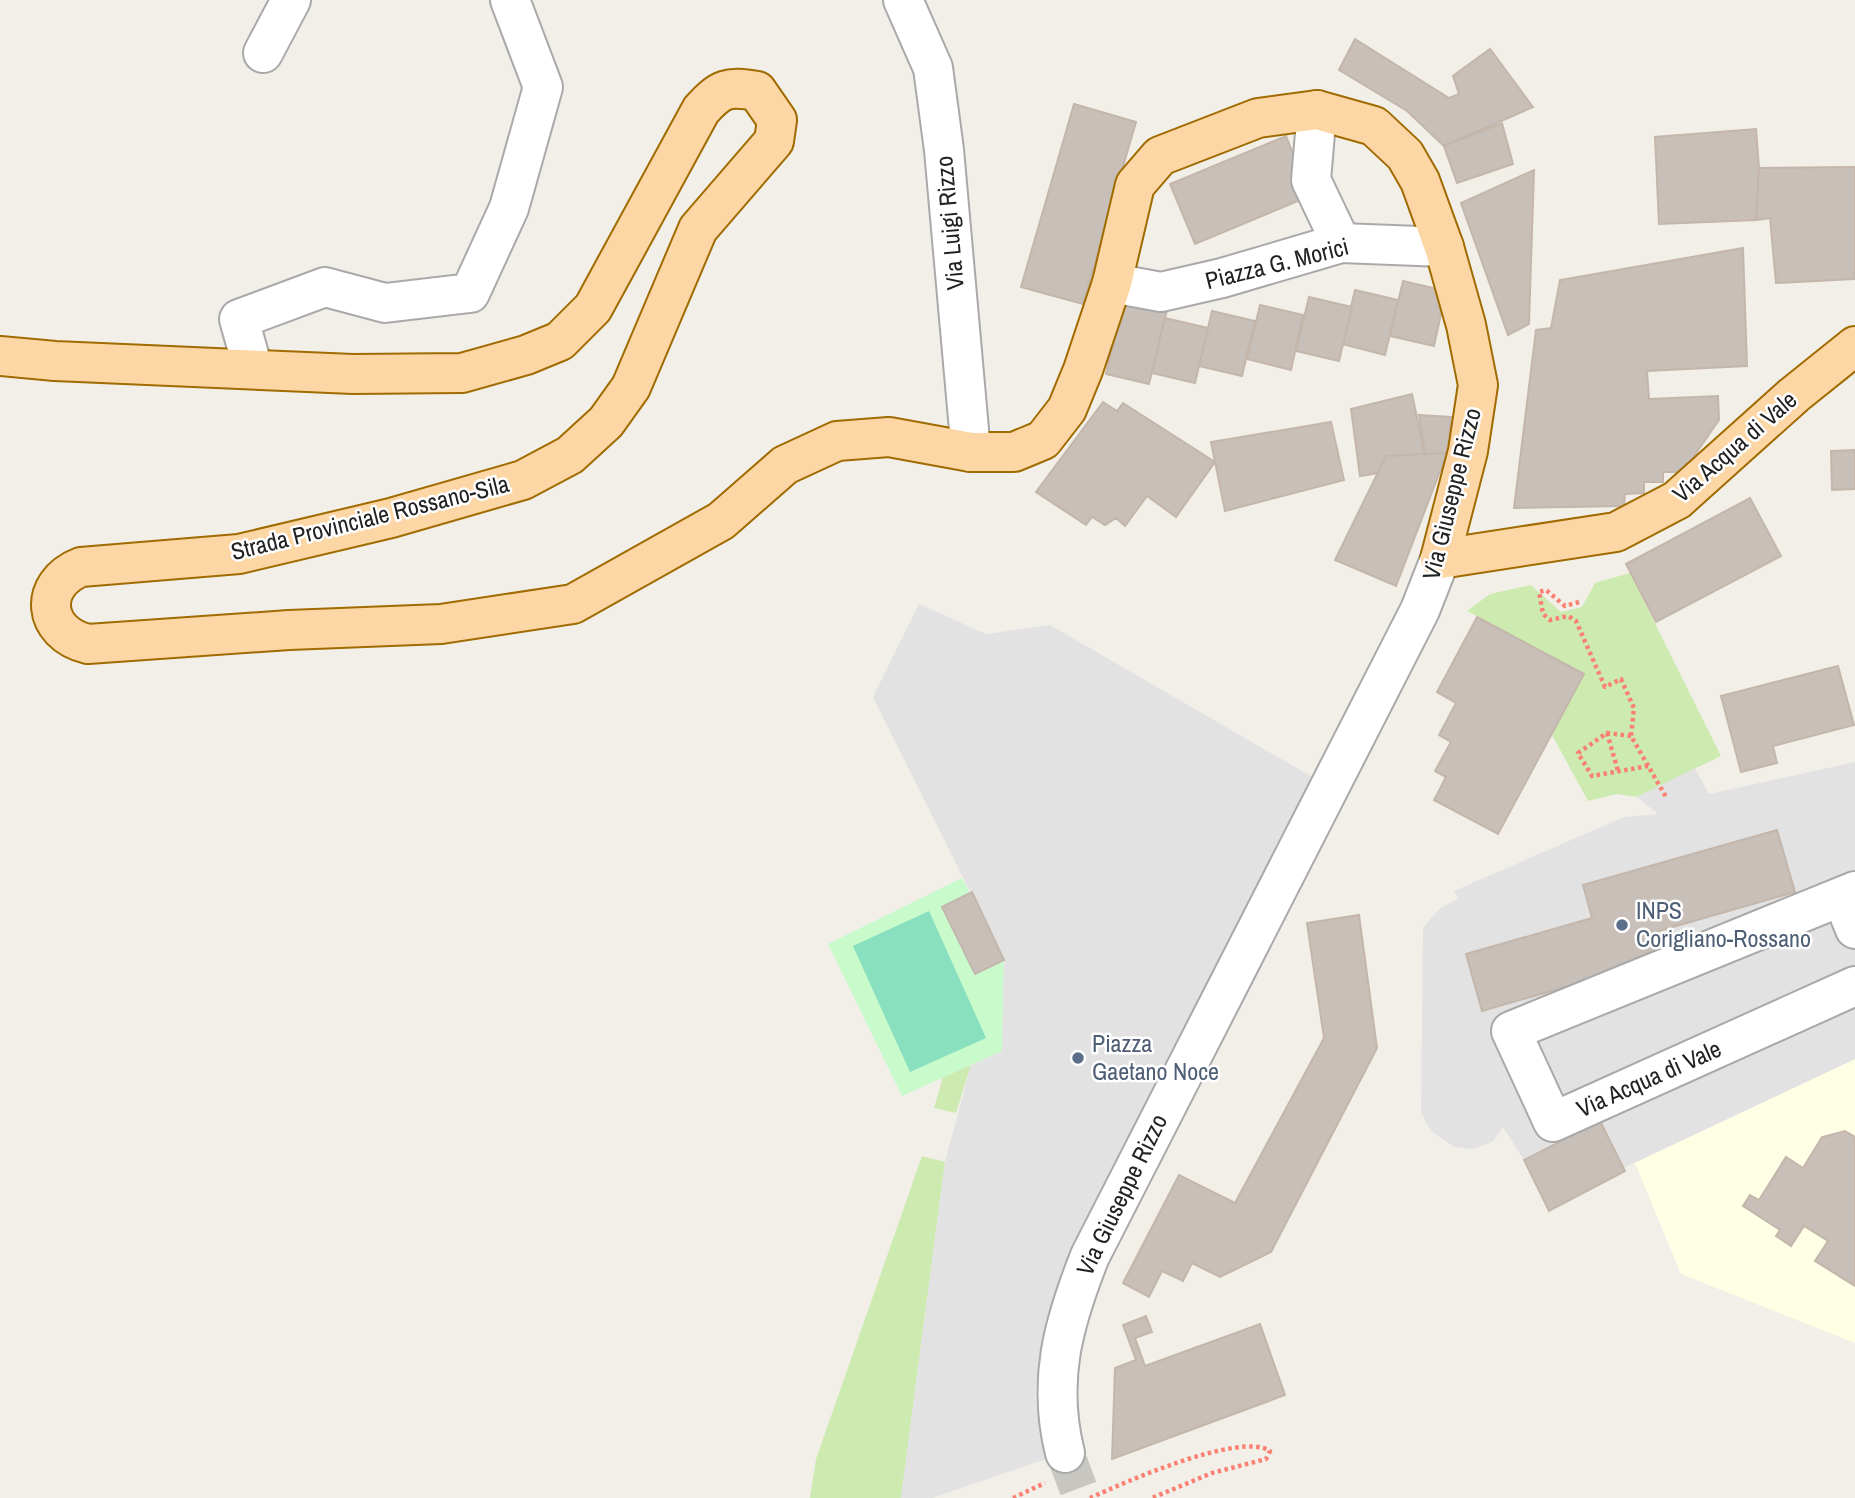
<svg xmlns="http://www.w3.org/2000/svg" width="1855" height="1498" font-family="'Archivo Narrow',sans-serif">
  <rect width="100%" height="100%" fill="#f2efe9"/>
  <polygon fill="#ffffe5" points="1855,1059 1855,1343 1681,1274 1635,1163"/>
  <g fill="#cdebb0">
    <polygon points="1630,573 1721,756 1637,797 1617,794 1588,801 1552,735 1583,674 1467,611 1490,594 1531,585 1561,612 1582,607 1595,583"/>
    <polygon points="971,1065 956,1113 934,1108 943,1077"/>
    <polygon points="922,1156 945,1162 901,1498 810,1498 816,1459"/>
  </g>
  <polygon fill="#c8facc" points="962,878 1004,960 1002,1051 902,1096 828,944"/>
  <polygon fill="#88e0be" points="929,911 986,1038 910,1072 853,946"/>
  <g fill="#e2e2e2">
    <polygon points="919,604 986,634 1050,625 1314,778 1135,1124 1060,1279 1045,1329 1035,1392 1037,1414 1049,1458 932,1498 901,1498 945,1162 971,1065 1002,1051 1004,960 873,697"/>
    <polygon points="1855,762 1855,1059 1623,1168 1599,1121 1524,1160 1503,1127 1493,1141 1474,1149 1454,1147 1431,1131 1421,1113 1423,928 1440,908 1458,899 1454,891 1624,817 1658,814 1637,797 1695,768 1709,794"/>
  </g>
  <g fill="#c7bfb8" stroke="#c4b6ab" stroke-width="2">
    <polygon points="1355,39 1449,98 1459,94 1453,76 1490,49 1533,107 1444,146 1407,111 1339,70"/>
    <polygon points="1074,104 1136,122 1083,304 1021,287"/>
    <polygon points="1502,123 1513,164 1457,183 1444,146"/>
    <polygon points="1756,129 1759,168 1756,220 1659,224 1655,137"/>
    <polygon points="1286,136 1310,196 1195,244 1170,184"/>
    <polygon points="1855,167 1855,279 1776,283 1770,218 1756,220 1759,168"/>
    <polygon points="1534,170 1529,324 1508,335 1461,203"/>
    <polygon points="1743,248 1747,366 1647,371 1649,399 1718,396 1719,420 1683,472 1663,472 1663,482 1644,482 1644,493 1625,494 1624,506 1514,508 1536,330 1551,328 1560,280"/>
    <polygon points="1403,281 1446,291 1434,346 1390,336"/>
    <polygon points="1355,290 1398,300 1385,355 1342,344"/>
    <polygon points="1309,297 1352,307 1339,361 1296,351"/>
    <polygon points="1123,298 1167,310 1149,384 1106,374"/>
    <polygon points="1260,305 1303,315 1291,370 1247,359"/>
    <polygon points="1212,311 1255,321 1242,376 1199,366"/>
    <polygon points="1165,318 1208,328 1195,383 1152,373"/>
    <polygon points="1412,394 1425,455 1386,456 1378,473 1360,476 1351,409"/>
    <polygon points="1103,402 1117,411 1123,403 1215,462 1176,517 1147,496 1125,526 1116,518 1105,525 1092,517 1086,525 1036,492"/>
    <polygon points="1419,415 1451,417 1447,453 1425,455"/>
    <polygon points="1331,422 1344,480 1225,511 1211,442"/>
    <polygon points="1855,450 1855,489 1832,490 1831,451"/>
    <polygon points="1447,453 1396,586 1335,560 1386,456"/>
    <polygon points="1750,498 1781,556 1656,622 1626,564"/>
    <polygon points="1477,617 1584,674 1498,834 1434,800 1446,777 1435,771 1451,742 1439,735 1456,703 1437,692"/>
    <polygon points="1838,666 1854,725 1773,746 1777,763 1741,772 1721,696"/>
    <polygon points="1777,830 1795,892 1652,933 1659,960 1482,1011 1466,954 1592,918 1583,885"/>
    <polygon points="972,892 1004,960 975,974 942,907"/>
    <polygon points="1359,915 1377,1048 1271,1252 1220,1277 1192,1263 1183,1281 1162,1271 1149,1297 1123,1283 1179,1175 1235,1203 1324,1038 1307,923"/>
    <polygon points="1600,1121 1625,1171 1549,1211 1524,1160"/>
    <polygon points="1845,1131 1855,1137 1855,1286 1815,1261 1828,1241 1804,1226 1791,1246 1776,1236 1780,1230 1743,1206 1750,1195 1759,1200 1786,1157 1803,1168 1822,1137"/>
    <polygon points="1146,1316 1152,1332 1135,1338 1145,1366 1260,1324 1285,1395 1112,1459 1115,1368 1136,1360 1123,1325"/>
  </g>
  <g fill="none" stroke-linecap="round" stroke-linejoin="round">
    <polyline stroke="#c8c6c1" stroke-width="38" stroke-dasharray="38 19" stroke-linecap="butt" points="1065,1453 1082,1498"/>
    <defs>
      <g id="minor">
        <polyline points="903,0 933,68 944,150 971,452"/>
        <polyline points="263,53 291,0"/>
        <polyline points="1317,110 1311,180 1341,243"/>
        <polyline points="1112,283 1161,292 1222,278 1341,243 1444,247"/>
        <polyline points="253,369 239,319 325,287 385,303 470,293 509,208 543,87 510,0"/>
        <polyline points="1855,891 1511,1031 1553,1122 1855,986"/>
        <polyline points="1842,897 1855,929"/>
        <path d="M1065,1453C1047,1381 1063,1324 1090,1256L1420,610L1440,559"/>
      </g>
      <path id="major" d="M0,356L55,361L353,374L462,373L526,355L560,341L593,308L701,110C721,88 727,86 757,91L777,120L774,141L698,229L631,387L606,422L570,455L523,480L391,518L239,554L81,567C38,584 42,633 88,644L289,630L441,624L573,604L721,521L785,465L837,441L889,437L971,452H1014L1043,440L1067,409L1083,370L1112,283L1135,185L1160,156L1258,118L1317,110L1374,126L1405,155L1420,181L1444,247L1466,325L1478,385L1468,451L1440,559L1616,532L1677,500L1794,395L1855,346"/>
    </defs>
    <use href="#minor" stroke="#a9a9a9" stroke-width="42"/>
    <use href="#major" stroke="#a06b00" stroke-width="42"/>
    <g stroke="#fa8072" stroke-width="4.5" stroke-dasharray="3.5 3.5" stroke-linecap="butt">
      <polyline points="1579,602 1565,606 1546,590 1539,592 1543,614 1550,620 1568,616 1576,621 1605,687 1621,679 1634,708 1631,736 1666,797"/>
      <polyline points="1607,733 1618,771"/>
      <polyline points="1631,736 1607,733 1578,753 1592,776 1648,766"/>
      <polyline points="1013,1498 1045,1483"/>
      <path d="M1090,1498C1123,1483 1240,1431 1270,1451L1266,1459L1212,1473L1152,1498"/>
    </g>
    <use href="#minor" stroke="#fff" stroke-width="38"/>
    <use href="#major" stroke="#fcd6a4" stroke-width="38"/>
  </g>
  <g fill="#5c6f8a" stroke="#fff" stroke-width="2.5">
    <circle cx="1622" cy="925" r="7"/>
    <circle cx="1078" cy="1058" r="7"/>
  </g>
  <g text-anchor="middle" stroke-width="5" stroke-linejoin="round" paint-order="stroke">
    <g font-size="24" fill="#222" stroke="#fff">
      <text transform="translate(950 223) rotate(-95)" y="8">Via Luigi Rizzo</text>
      <text transform="translate(1277 264) rotate(-14)" y="8">Piazza G. Morici</text>
      <text transform="translate(1735 447) rotate(-41)" y="8">Via Acqua di Vale</text>
      <text transform="translate(1452 494) rotate(-76)" y="8">Via Giuseppe Rizzo</text>
      <text transform="translate(370 518) rotate(-14)" y="8">Strada Provinciale Rossano-Sila</text>
      <text transform="translate(1649 1079) rotate(-24)" y="8">Via Acqua di Vale</text>
      <text transform="translate(1122 1195) rotate(-64)" y="8">Via Giuseppe Rizzo</text>
    </g>
    <g font-size="24" fill="#4e5e75" stroke="#fff" text-anchor="start">
      <text x="1636" y="919">INPS<tspan x="1636" dy="28">Corigliano-Rossano</tspan></text>
      <text x="1092" y="1052">Piazza<tspan x="1092" dy="28">Gaetano Noce</tspan></text>
    </g>
  </g>
</svg>
